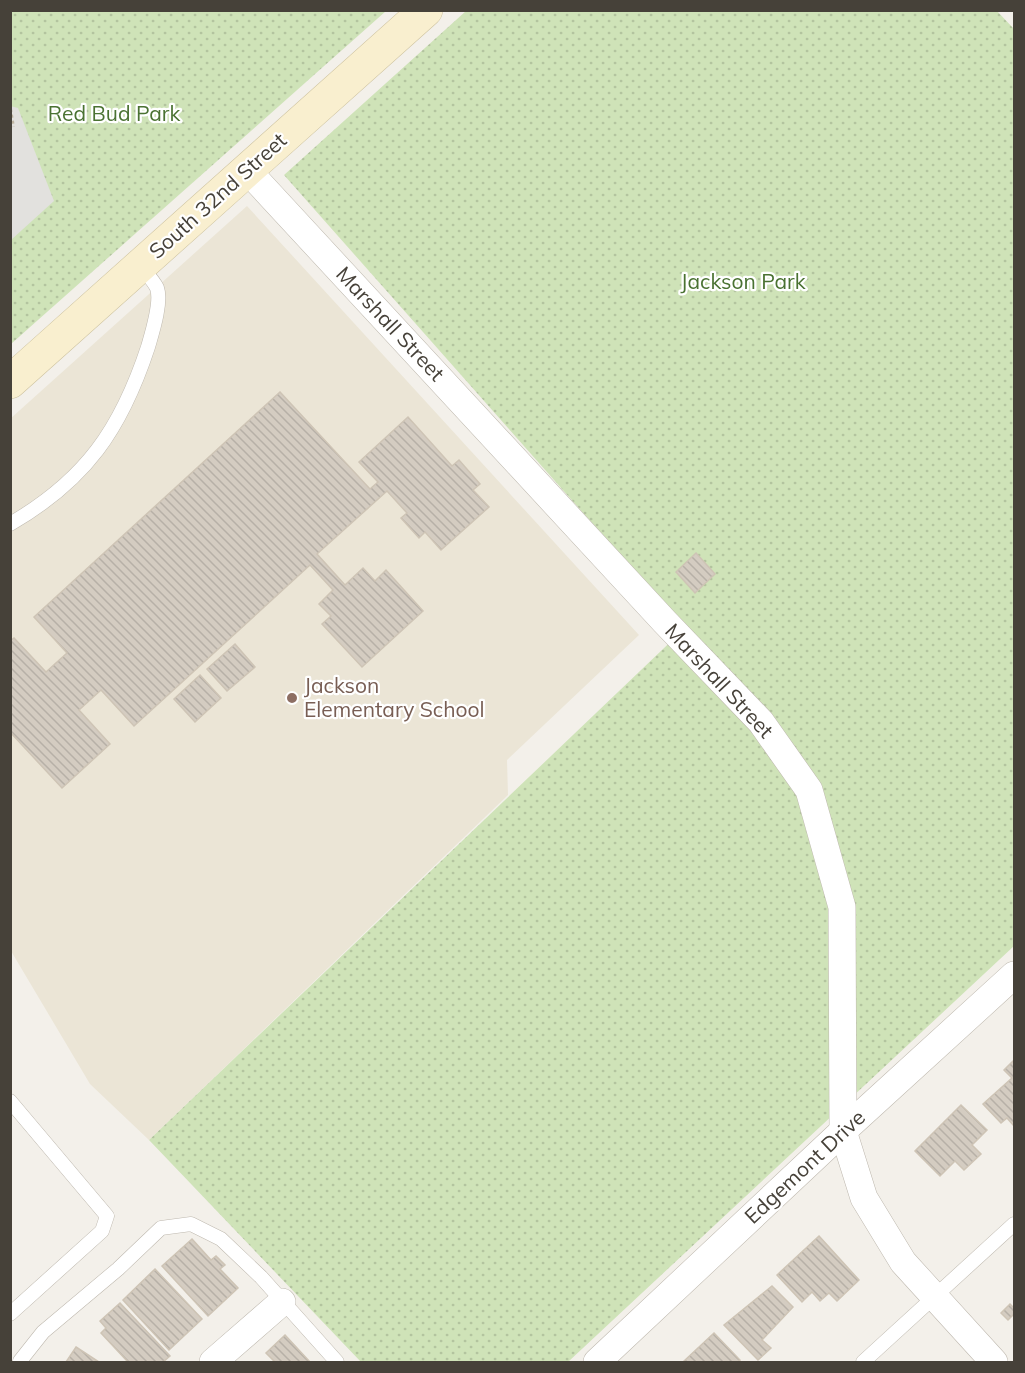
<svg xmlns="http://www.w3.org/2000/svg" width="1025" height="1373" font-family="Mulish,sans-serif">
  <defs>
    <pattern id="park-dots" width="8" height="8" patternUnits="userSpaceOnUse" patternTransform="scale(1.5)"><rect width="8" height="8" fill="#cfe3b8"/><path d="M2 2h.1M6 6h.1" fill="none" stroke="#b3c49f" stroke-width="1.8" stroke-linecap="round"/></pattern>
    <pattern id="building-back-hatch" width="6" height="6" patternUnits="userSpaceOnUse" patternTransform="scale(1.5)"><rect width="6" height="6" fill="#d4ccc1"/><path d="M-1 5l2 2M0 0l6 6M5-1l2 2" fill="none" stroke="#b7b0a7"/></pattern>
  </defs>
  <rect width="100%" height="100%" fill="#f3f0ea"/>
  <polygon fill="#ebe5d6" points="247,206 639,635 507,760 508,795 149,1140 90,1084 11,951 10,419"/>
  <g fill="url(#park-dots)">
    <polygon points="11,11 386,11 11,344"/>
    <polygon points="466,11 997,11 1014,29 1014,946 568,1362 361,1362 149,1140 685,628 284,175"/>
  </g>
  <polygon fill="#e2e1de" points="10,106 18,108 54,201 11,240"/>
  <g fill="url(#building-back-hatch)" stroke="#cec4b5" stroke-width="1.5">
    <polygon points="280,392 370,489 378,482 359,462 408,417 452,466 459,460 480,484 473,490 489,507 441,550 425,532 419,538 401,518 407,513 387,491 317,554 345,585 363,568 375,581 386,570 423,611 362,667 322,624 331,616 319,604 333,590 310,565 134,726 101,690 79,710 110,744 62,788 10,732 10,641 14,638 46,672 67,653 34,617"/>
    <polygon points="696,553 715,574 695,593 676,572"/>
    <polygon points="235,644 255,667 227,691 207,669"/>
    <polygon points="200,675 221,698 195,722 174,699"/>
    <polygon points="1014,1060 1014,1126 1007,1118 1001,1123 983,1104 1012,1078 1004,1070"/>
    <polygon points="961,1105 987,1130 972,1145 981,1154 964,1170 955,1161 940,1176 915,1151"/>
    <polygon points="819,1236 859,1280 837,1301 829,1293 820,1301 812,1292 802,1302 777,1275"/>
    <polygon points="192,1239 211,1260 216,1256 225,1265 220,1269 238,1288 208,1316 162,1266"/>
    <polygon points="155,1269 202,1319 169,1350 123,1300"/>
    <polygon points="772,1286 793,1307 762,1340 771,1348 758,1360 724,1325"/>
    <polygon points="120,1303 170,1356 163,1362 128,1362 101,1333 106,1328 100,1321"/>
    <polygon points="1010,1304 1013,1307 1014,1306 1014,1317 1013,1315 1008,1320 1001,1313"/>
    <polygon points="714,1333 740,1360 737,1362 683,1362"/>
    <polygon points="285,1335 310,1362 275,1362 266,1353"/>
    <polygon points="76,1347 99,1362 66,1362"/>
  </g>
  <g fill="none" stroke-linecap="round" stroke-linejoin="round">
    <defs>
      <g id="lane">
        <path d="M10,524C86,480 121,429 148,347C152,333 162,302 157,288C154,281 145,272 140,266"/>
        <polyline points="10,1101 107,1216 102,1231 10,1314"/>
        <polyline points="21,1362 20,1361 43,1332 118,1269 161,1228 191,1224 221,1239 261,1277 337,1362"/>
        <polyline points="863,1362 1014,1224"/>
      </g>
      <g id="street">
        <polyline points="247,170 665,622 761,722 809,790 842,907 843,1131 864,1198 903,1262 994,1362"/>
        <polyline points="213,1362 282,1302"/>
        <polyline points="597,1362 843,1131 1014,975"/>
      </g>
      <polyline id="secondary" points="10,382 426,10"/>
    </defs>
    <use href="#lane" stroke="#beb8ae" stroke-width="15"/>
    <use href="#street" stroke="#beb8ae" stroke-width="28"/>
    <use href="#secondary" stroke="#cdc29f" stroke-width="34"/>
    <polyline stroke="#beb4a1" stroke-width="4" stroke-dasharray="3 3" stroke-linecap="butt" points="10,109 13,127"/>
    <use href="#lane" stroke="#fff" stroke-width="14"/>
    <use href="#street" stroke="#fff" stroke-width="27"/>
    <use href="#secondary" stroke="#f9efcf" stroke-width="33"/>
  </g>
  <circle fill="#8d6e63" stroke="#fff" stroke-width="2" cx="292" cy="698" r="6"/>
  <g text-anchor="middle" stroke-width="4.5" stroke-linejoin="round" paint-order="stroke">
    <g font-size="21" fill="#4a7232" stroke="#fff">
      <text x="114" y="121">Red Bud Park</text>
      <text x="743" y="289">Jackson Park</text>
    </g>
    <g font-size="21" fill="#464139" stroke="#fff">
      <text transform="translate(218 196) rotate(-42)" y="7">South 32nd Street</text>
      <text transform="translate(390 324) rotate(47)" y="7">Marshall Street</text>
      <text transform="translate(719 681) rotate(47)" y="7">Marshall Street</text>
      <text transform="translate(805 1167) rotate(-43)" y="7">Edgemont Drive</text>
    </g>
    <g font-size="21" fill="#785e54" stroke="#fff" text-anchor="start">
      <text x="304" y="693">Jackson<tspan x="304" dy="24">Elementary School</tspan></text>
    </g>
  </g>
  <rect width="1025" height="1373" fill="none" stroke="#464139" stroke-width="24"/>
</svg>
